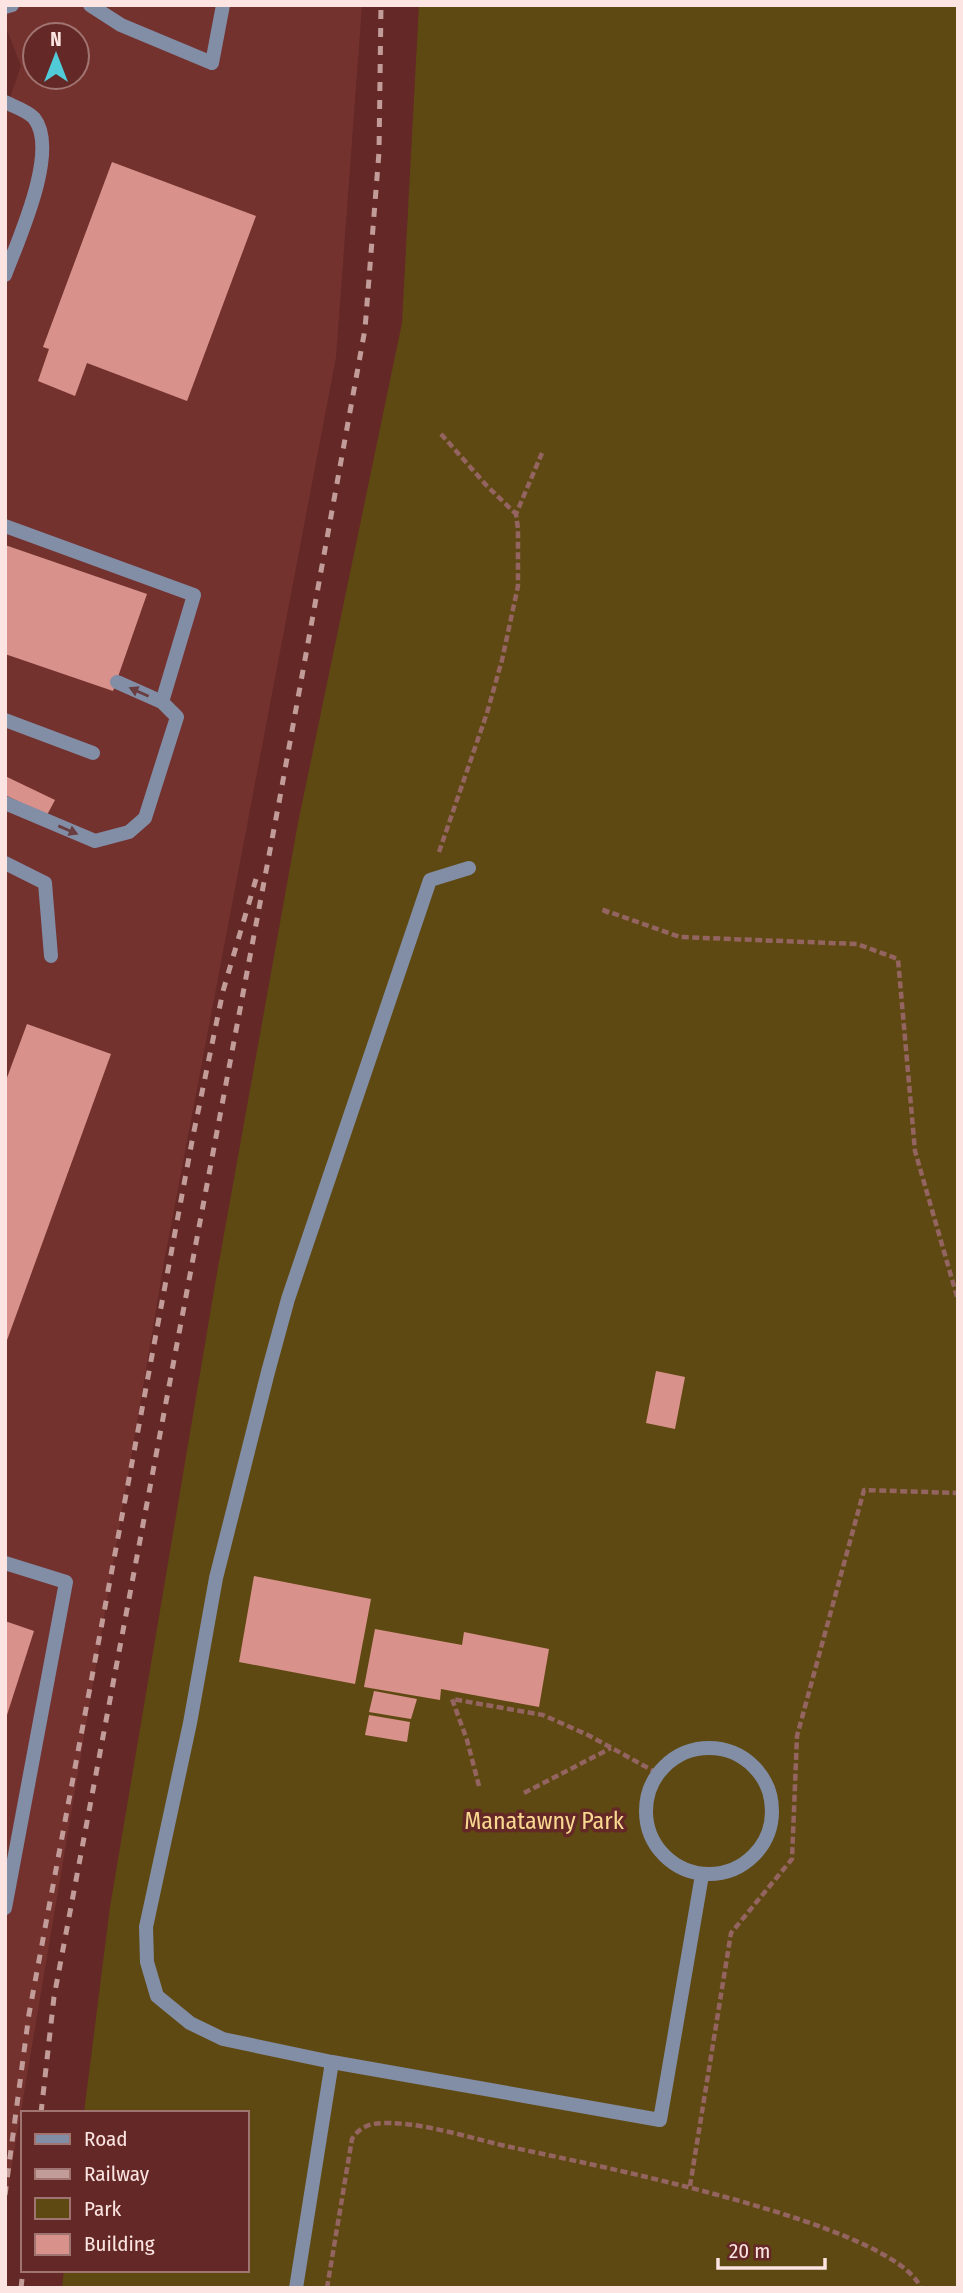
<svg xmlns="http://www.w3.org/2000/svg" width="963" height="2293" font-family="'Fira Sans Condensed',sans-serif">
  <rect width="100%" height="100%" fill="#642926"/>
  <path fill="#74322f" fill-rule="evenodd" d="M5,5H362L336,357L164,1262L5,2206V112L21,66L5,25ZM35,35H77V77H35Z"/>
  <polygon fill="#5f4913" points="419,5 958,5 958,2288 62,2288 64,2270 247,2270 247,2113 84,2113 110,1907 216,1279 298,823 402,323"/>
  <g fill="#d8928b">
    <polygon points="112,162 256,216 187,401 87,363 75,396 38,381 49,349 43,347"/>
    <polygon points="5,545 147,594 113,691 5,654"/>
    <polygon points="5,776 55,800 47,815 5,795"/>
    <polygon points="27,1024 111,1054 6,1343 5,1083"/>
    <polygon points="656,1371 685,1377 675,1429 646,1423"/>
    <polygon points="254,1576 371,1599 355,1684 239,1662"/>
    <polygon points="5,1621 34,1631 6,1718 5,1718"/>
    <polygon points="375,1629 462,1645 464,1632 549,1649 539,1707 441,1689 440,1700 364,1687"/>
    <polygon points="374,1691 417,1699 411,1719 369,1712"/>
    <polygon points="369,1715 410,1722 407,1742 365,1735"/>
  </g>
  <g fill="none" stroke-linecap="round" stroke-linejoin="round">
    <g stroke="#946461" stroke-width="4.5" stroke-dasharray="7 3.5" stroke-linecap="butt">
      <polyline points="441,434 487,486 516,514"/>
      <polyline points="439,852 487,713 502,660 518,586 518,529 516,514 542,453"/>
      <polyline points="609,913 601,909 680,937 857,944 898,959 915,1151 958,1300"/>
      <polyline points="479,1786 467,1740 452,1699 543,1715 588,1735 659,1774"/>
      <polyline points="524,1793 611,1748"/>
      <polyline points="690,2186 731,1933 792,1859 797,1736 864,1490 958,1493"/>
      <path d="M327,2288L352,2139C357,2131 364,2126 373,2124C413,2118 475,2140 515,2148C588,2164 893,2223 921,2288"/>
    </g>
    <g stroke="#828da6" stroke-width="14">
      <polyline points="90,5 121,25 212,63 223,5"/>
      <polyline points="5,7 12,5"/>
      <path d="M5,102C13,106 28,111 34,118C60,150 18,240 5,275"/>
      <polyline points="5,526 194,595 162,702"/>
      <polyline points="5,720 93,753"/>
      <polyline points="5,803 95,841 129,832 145,818 177,717 162,702 117,682"/>
      <polyline points="5,1563 66,1582 5,1908"/>
      <circle cx="709" cy="1811" r="63"/>
      <polyline points="332,2062 660,2120 702,1875"/>
      <polyline points="296,2288 332,2062 223,2039 190,2023 157,1996 147,1962 146,1927 190,1723 216,1578 268,1372 288,1299 430,880 469,868"/>
    </g>
    <polyline stroke="#828da6" stroke-width="14" points="5,863 45,883 51,956"/>
    <g stroke="#c19c99" stroke-width="5" stroke-dasharray="9 9" stroke-linecap="butt">
      <polyline points="41,2113 54,1997 280,797 365,329 379,152 381,5"/>
      <polyline points="5,2195 29,2014 193,1136 223,991 256,879"/>
      <polyline points="21,2288 23,2270"/>
    </g>
  </g>
  <defs><path id="oneway-solid" d="M-6-.8H1V-3.2L6.5 0L1 3.2V.8H-6Z" transform="scale(1.75)"/></defs>
  <g fill="#6a3d40">
    <use href="#oneway-solid" transform="translate(139 692) rotate(-156)"/>
    <use href="#oneway-solid" transform="translate(68 830) rotate(23)"/>
  </g>
  <g text-anchor="middle" stroke-width="7" stroke-linejoin="round" paint-order="stroke">
    <g font-size="24" fill="#f8d790" stroke="#642926">
      <text x="544" y="1829">Manatawny Park</text>
    </g>
  </g>
  <rect width="963" height="2293" fill="none" stroke="#fbe4e1" stroke-width="14"/>
  <rect x="21" y="2111" width="228" height="161" fill="#642926" stroke="#a07471" stroke-width="2"/>
  <rect x="35" y="2134" width="35" height="10" fill="#828da6" stroke="#a07471" stroke-width="2"/>
  <text x="84" y="2146" font-size="21" fill="#fbe4e1">Road</text>
  <rect x="35" y="2169" width="35" height="10" fill="#c19c99" stroke="#a07471" stroke-width="2"/>
  <text x="84" y="2181" font-size="21" fill="#fbe4e1">Railway</text>
  <rect x="35" y="2198" width="35" height="21" fill="#5f4913" stroke="#a07471" stroke-width="2"/>
  <text x="84" y="2216" font-size="21" fill="#fbe4e1">Park</text>
  <rect x="35" y="2234" width="35" height="21" fill="#d8928b" stroke="#a07471" stroke-width="2"/>
  <text x="84" y="2251" font-size="21" fill="#fbe4e1">Building</text>
  <g transform="translate(56 56)"><circle r="33" fill="#642926" stroke="#a07471" stroke-width="2"/>
  <path d="M0-5L12 26L0 18L-12 26Z" fill="#52cbd9"/>
  <text y="-10" font-size="19" font-weight="bold" text-anchor="middle" fill="#fbe4e1">N</text>
  </g>
  <path d="M718 2258v10h107v-10" fill="none" stroke="#fbe4e1" stroke-width="3.5"/>
  <text x="729" y="2258" font-size="21" fill="#fbe4e1" stroke="#642926" stroke-width="5" paint-order="stroke">20 m</text>
</svg>
